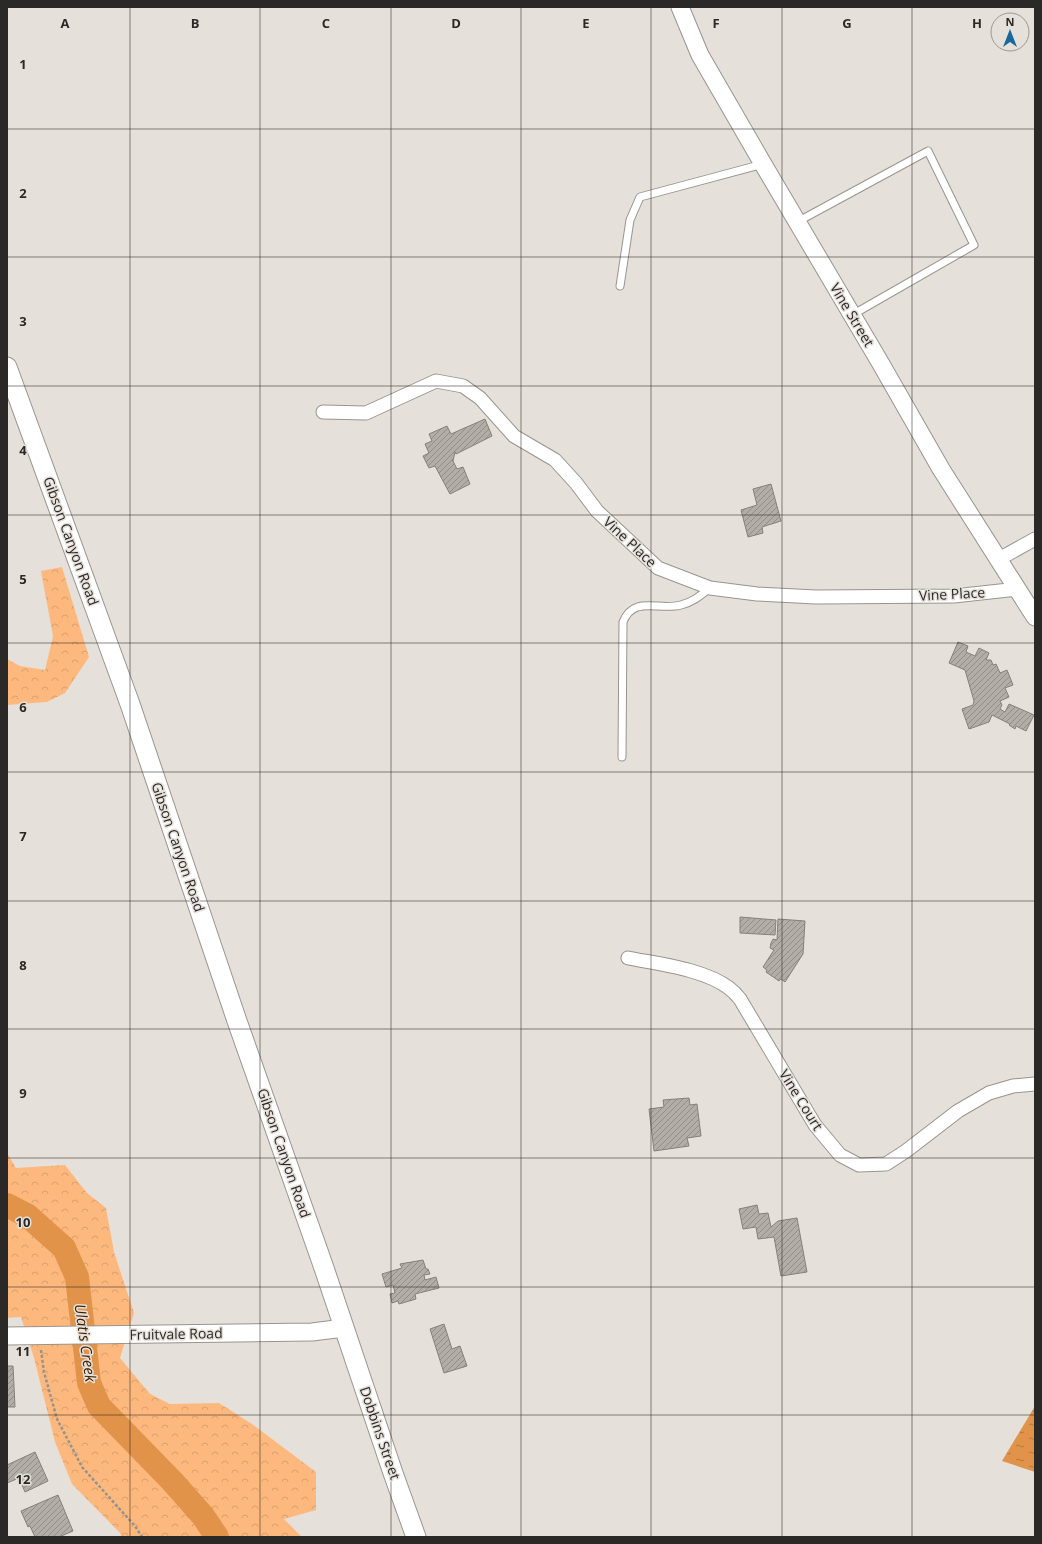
<svg xmlns="http://www.w3.org/2000/svg" width="1042" height="1544" font-family="'Open Sans',sans-serif">
  <defs>
    <pattern id="forest-crowns" width="20" height="18" patternUnits="userSpaceOnUse"><rect width="20" height="18" fill="#fdb97d"/><path d="M2 6a3 3 0 1 1 6 0M12 15a3 3 0 1 1 6 0" fill="none" stroke="#d99f6c"/></pattern>
    <pattern id="water-ripples" width="26" height="14" patternUnits="userSpaceOnUse"><rect width="26" height="14" fill="#e09349"/><path d="M2 4q2-2 4 0t4 0M15 11q2-2 4 0t4 0" fill="none" stroke="#b6783d"/></pattern>
    <pattern id="building-hatch" width="6" height="6" patternUnits="userSpaceOnUse"><rect width="6" height="6" fill="#b3ada7"/><path d="M-1 1l2-2M0 6l6-6M5 7l2-2" fill="none" stroke="#928d88"/></pattern>
  </defs>
  <rect width="100%" height="100%" fill="#e6e0da"/>
  <g fill="url(#forest-crowns)">
    <polygon points="62,567 89,657 65,693 47,702 7,705 7,659 20,666 45,670 53,636 41,571"/>
    <polygon points="7,1153 16,1168 65,1165 87,1193 106,1208 114,1252 134,1313 120,1358 150,1394 170,1404 219,1403 252,1424 316,1472 316,1510 284,1519 302,1537 122,1537 120,1533 72,1484 55,1442 34,1358 21,1317 7,1318"/>
  </g>
  <polygon fill="url(#water-ripples)" points="1035,1406 1035,1472 1002,1461"/>
  <g fill="none" stroke-linecap="round" stroke-linejoin="round">
    <polyline stroke="#e09349" stroke-width="24" points="7,1205 28,1216 64,1248 77,1277 89,1383 99,1406 172,1481 203,1516 217,1537"/>
  </g>
  <g fill="url(#building-hatch)" stroke="#86807b">
    <polygon points="485,419 492,436 456,454 455,452 453,461 452,460 453,461 457,469 463,467 470,484 450,494 435,466 429,468 423,456 429,453 425,444 432,441 429,434 447,426 451,434"/>
    <polygon points="771,484 781,521 762,527 763,533 748,537 741,510 757,505 753,489"/>
    <polygon points="958,642 968,646 966,652 975,656 979,648 989,653 986,660 991,660 993,665 996,664 1000,673 1007,670 1013,685 1005,688 1009,697 1000,701 1002,705 1000,709 1005,712 1009,704 1034,715 1026,731 1016,726 1015,729 1009,725 1010,724 992,715 989,722 969,729 962,709 973,705 974,701 965,670 949,663"/>
    <polygon points="740,917 776,920 775,935 740,933"/>
    <polygon points="778,919 805,921 803,954 785,982 781,979 779,981 766,972 767,970 763,967 774,950 770,948 771,943 773,939 777,940"/>
    <polygon points="689,1098 690,1105 697,1104 701,1136 687,1138 689,1146 654,1151 649,1109 664,1107 663,1100"/>
    <polygon points="757,1205 759,1214 768,1213 771,1227 778,1221 797,1218 807,1272 781,1276 774,1237 758,1239 756,1227 743,1229 739,1209"/>
    <polygon points="423,1260 426,1269 428,1269 430,1274 424,1275 425,1280 436,1277 439,1288 415,1294 416,1299 399,1304 398,1301 392,1303 390,1294 395,1293 393,1285 386,1287 382,1274 402,1268 400,1264"/>
    <polygon points="444,1324 452,1349 460,1346 467,1366 444,1373 430,1329"/>
    <polygon points="7,1366 13,1366 15,1407 7,1407"/>
    <polygon points="35,1452 48,1481 25,1492 19,1478 7,1483 7,1465"/>
    <polygon points="58,1495 73,1531 59,1537 35,1537 30,1526 28,1527 21,1511"/>
  </g>
  <g fill="none" stroke-linecap="round" stroke-linejoin="round">
    <defs>
      <g id="service">
        <polyline points="797,222 928,151 974,245 852,315"/>
        <polyline points="620,286 630,220 640,197 763,164"/>
        <path d="M622,757L623,622C634,595 658,611 681,605C693,602 700,596 710,588"/>
      </g>
      <g id="minor">
        <polyline points="323,412 366,413 436,381 463,386 480,398 514,436 555,460 576,483 597,511 658,568 710,588 757,594 816,597 954,596 1018,589"/>
        <polyline points="999,559 1035,539"/>
        <path d="M628,958C658,964 704,969 729,988C733,991 737,995 740,999L815,1125L840,1155L859,1165L886,1164L906,1151L958,1111L989,1093L1013,1086L1035,1084"/>
      </g>
      <g id="tertiary">
        <polyline points="680,7 700,55 763,164 881,364 941,469 1035,617"/>
        <polyline points="7,1336 312,1332 344,1328"/>
      </g>
      <polyline id="secondary" points="7,367 130,704 237,1021 324,1268 393,1473 416,1537"/>
    </defs>
    <use href="#service" stroke="#9a948f" stroke-width="9"/>
    <use href="#minor" stroke="#9a948f" stroke-width="15"/>
    <use href="#tertiary" stroke="#9a948f" stroke-width="19"/>
    <use href="#secondary" stroke="#9a948f" stroke-width="21"/>
    <polyline stroke="#96928d" stroke-width="2.5" stroke-dasharray="3 2" stroke-linecap="butt" points="41,1350 44,1372 57,1419 82,1467 135,1526 142,1537"/>
    <use href="#service" stroke="#fff" stroke-width="7"/>
    <use href="#minor" stroke="#fff" stroke-width="13"/>
    <use href="#tertiary" stroke="#fff" stroke-width="17"/>
    <use href="#secondary" stroke="#fff" stroke-width="19"/>
  </g>
  <path fill="none" stroke="#2b2927" stroke-width="1" stroke-opacity="0.55" d="M130,7V1537M260,7V1537M391,7V1537M521,7V1537M651,7V1537M782,7V1537M912,7V1537M7,129H1035M7,257H1035M7,386H1035M7,515H1035M7,643H1035M7,772H1035M7,901H1035M7,1029H1035M7,1158H1035M7,1287H1035M7,1415H1035"/>
  <g text-anchor="middle" stroke-width="3" stroke-linejoin="round" paint-order="stroke">
    <g font-size="14" fill="#2b2927" stroke="#e6e0da">
      <text transform="translate(852 315) rotate(59)" y="5">Vine Street</text>
      <text transform="translate(71 541) rotate(70)" y="5">Gibson Canyon Road</text>
      <text transform="translate(630 542) rotate(43)" y="5">Vine Place</text>
      <text transform="translate(952 594) rotate(-3)" y="5">Vine Place</text>
      <text transform="translate(178 847) rotate(71)" y="5">Gibson Canyon Road</text>
      <text transform="translate(801 1100) rotate(58)" y="5">Vine Court</text>
      <text transform="translate(284 1153) rotate(71)" y="5">Gibson Canyon Road</text>
      <text transform="translate(176 1334) rotate(-1)" y="5">Fruitvale Road</text>
      <text transform="translate(380 1433) rotate(71)" y="5">Dobbins Street</text>
    </g>
    <g font-size="15" font-style="italic" fill="#3f2101" stroke="#e6e0da">
      <text transform="translate(85 1343) rotate(82)" y="5">Ulatis Creek</text>
    </g>
  </g>
  <g font-size="13" text-anchor="middle" font-weight="bold" fill="#2b2927" stroke="#e6e0da" stroke-width="3" stroke-linejoin="round" paint-order="stroke">
    <text x="65" y="28">A</text>
    <text x="195" y="28">B</text>
    <text x="326" y="28">C</text>
    <text x="456" y="28">D</text>
    <text x="586" y="28">E</text>
    <text x="716" y="28">F</text>
    <text x="847" y="28">G</text>
    <text x="977" y="28">H</text>
    <text x="23" y="69">1</text>
    <text x="23" y="198">2</text>
    <text x="23" y="326">3</text>
    <text x="23" y="455">4</text>
    <text x="23" y="584">5</text>
    <text x="23" y="712">6</text>
    <text x="23" y="841">7</text>
    <text x="23" y="970">8</text>
    <text x="23" y="1098">9</text>
    <text x="23" y="1227">10</text>
    <text x="23" y="1356">11</text>
    <text x="23" y="1484">12</text>
  </g>
  <rect width="1042" height="1544" fill="none" stroke="#2b2927" stroke-width="16"/>
  <g transform="translate(1010 32)"><circle r="19" fill="#e6e0da" stroke="#9b9792"/>
  <path d="M0-3L7 15L0 10L-7 15Z" fill="#18699a"/>
  <text y="-6" font-size="11" font-weight="bold" text-anchor="middle" fill="#2b2927">N</text>
  </g>
</svg>
